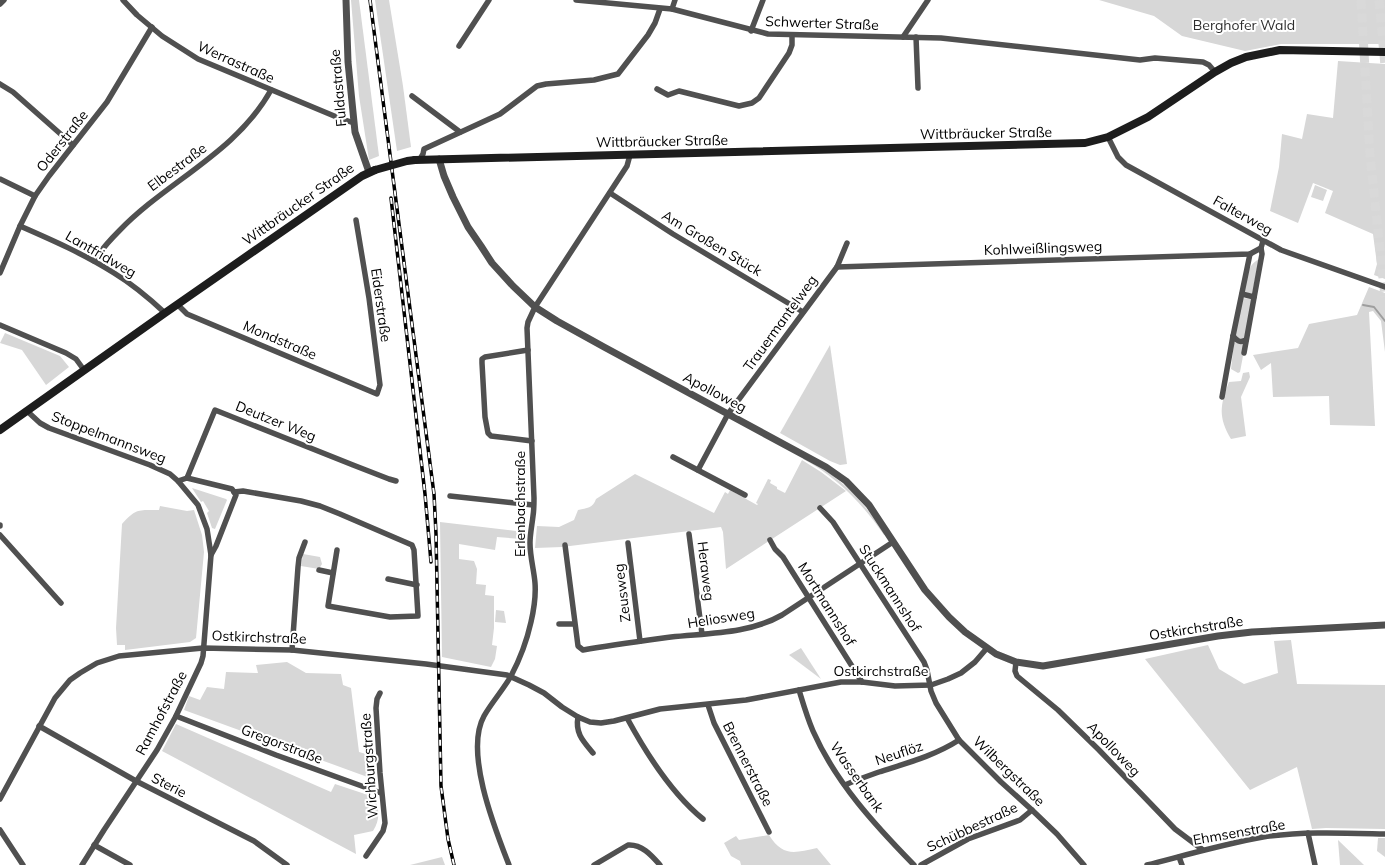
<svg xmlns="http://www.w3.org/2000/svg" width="1385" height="865" font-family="Mulish,sans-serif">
  <rect width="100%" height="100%" fill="#fff"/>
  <g fill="#d7d7d7">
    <polygon points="351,0 359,0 379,156 369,160 359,96"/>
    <polygon points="375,0 389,0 403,86 411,147 397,151"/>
    <polygon points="1099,0 1385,0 1385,44 1281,44 1245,51 1182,36 1154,16"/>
    <polygon points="1338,61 1385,64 1385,279 1374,275 1377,264 1373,234 1325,213 1333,191 1313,183 1298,223 1270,211 1279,167 1282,134 1302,139 1307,114 1333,118"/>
    <polygon points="1315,185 1327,190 1323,201 1311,197"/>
    <path d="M1259,259L1252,294L1244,292C1247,279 1246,266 1259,259Z"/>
    <polygon points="1369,287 1385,293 1385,352 1381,321 1373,311 1369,312 1375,426 1330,425 1329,396 1273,397 1271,363 1261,370 1253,355 1298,348 1309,324 1357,315"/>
    <polygon points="1242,298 1252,299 1245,337 1243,340 1237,338 1235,334"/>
    <polygon points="5,333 60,356 69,367 46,385 22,350 0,343"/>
    <polygon points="1234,343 1243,343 1245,345 1240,372 1238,373 1231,369"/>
    <polygon points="830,345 847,464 840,465 830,461 780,433"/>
    <path d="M1249,372L1250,377L1241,397L1246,436L1231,439C1218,417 1220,405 1229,382L1241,381L1243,373Z"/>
    <path d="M804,457C842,479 861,498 885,534L884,535C862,503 837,477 803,459Z"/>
    <path d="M802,460L821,472L846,491L726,569L723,532L721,527L562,547L535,548L537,526L559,527L574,520L578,510C587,508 593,508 596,499L635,474L714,513L725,492L728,494L730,490L757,505L758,504L756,503L768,479L771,480L770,483L777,487V489L785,493Z"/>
    <polygon points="192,488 226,499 227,500 215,529 212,528 207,513 209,511 203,501 201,502"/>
    <path d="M160,506L187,511L194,510L202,535L204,552L196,638L190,642L125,650V645H117L116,628L122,524C136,508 139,510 159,510Z"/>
    <polygon points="440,522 524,532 522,539 497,537 495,550 459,544 459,559 474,561 477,569 476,584 486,585 485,595 494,596 494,628 492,645 497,646 495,659 491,667 442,657"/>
    <polygon points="303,554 320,557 322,564 319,569 301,566"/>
    <polygon points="496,610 504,611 506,623 495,622"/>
    <polygon points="1291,640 1297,684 1385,685 1385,829 1326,828 1312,829 1297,767 1250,790 1145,659 1208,645 1219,669 1244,684 1278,673 1274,641"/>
    <polygon points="801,648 821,679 789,655"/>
    <polygon points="287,662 306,673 341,674 343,685 351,688 359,752 373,756 373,779 184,710 189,696 200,700 207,687 224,689 226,672 258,673 256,665"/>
    <path d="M176,724L331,792L335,784L374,797C380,809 380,820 373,831L354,835L356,854L162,751Z"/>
    <path d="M769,835C783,857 794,853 817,848L831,865H741L740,861L731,856L724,843L736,836L739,840Z"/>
    <polygon points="1378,838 1385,838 1385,857 1377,851"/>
    <polygon points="1338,840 1364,865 1340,865"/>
    <polygon points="442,857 445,865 410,865"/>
  </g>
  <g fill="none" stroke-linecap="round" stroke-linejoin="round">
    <polyline stroke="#9e9e9e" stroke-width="2" points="1363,305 1374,307 1385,321"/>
    <g stroke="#d9d9d9" stroke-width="9" stroke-dasharray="9 4.5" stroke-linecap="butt">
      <polyline points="1361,0 1370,155 1385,297"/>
      <polyline points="1379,0 1385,66"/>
    </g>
    <g stroke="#505050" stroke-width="5.5">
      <polyline points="123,0 137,15 162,36 198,59 339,118 354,123"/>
      <polyline points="576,0 672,9 768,34 941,38 1140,60 1155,58 1203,62 1209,65 1215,72"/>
      <polyline points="0,4 4,0"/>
      <polyline points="672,9 675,0"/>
      <polyline points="751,31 763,0"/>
      <polyline points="903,37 928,0"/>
      <polyline points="916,37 918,88"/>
      <polyline points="459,46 489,0"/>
      <polyline points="0,84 13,92 73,145"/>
      <polyline points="657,89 668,95 679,91 739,106 752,103 759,98 789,53 792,45 792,36"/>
      <polyline points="412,96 460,132"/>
      <polyline points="1108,137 1118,157 1126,165 1281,250 1385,287"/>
      <polyline points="420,159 423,154 424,149 500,114 537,86 546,84 594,80 618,74 648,35 655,23 660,9"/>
      <polyline points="0,179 35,196"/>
      <polyline points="610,193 673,234 803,312"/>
      <path d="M20,226C52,240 84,254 114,273C132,284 149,298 165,313"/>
      <path d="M94,261C101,250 110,240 119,231C167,181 236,153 271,90"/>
      <polyline points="837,267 1250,254 1261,248 1263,241"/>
      <polyline points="0,273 20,226 35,196 49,176 107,102 152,27"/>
      <polyline points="1242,294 1254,297"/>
      <polyline points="177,304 187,314 377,394 380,385 369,298 356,220"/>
      <polyline points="0,325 66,353 76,359 84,370"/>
      <path d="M1233,336C1237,341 1240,343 1246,340"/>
      <polyline points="528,350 485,357 482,359 482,363 485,417 488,433 491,436 532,441"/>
      <polyline points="1244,353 1262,254 1261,248"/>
      <polyline points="1222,397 1233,336 1250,254"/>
      <polyline points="27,411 40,423 49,428 150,465 170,474 178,481 198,505 207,529 211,555 203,656 201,663 176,716 157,750 104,830 82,865"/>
      <polyline points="673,457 745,495"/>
      <polyline points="698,470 728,414 837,267 847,243"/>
      <polyline points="187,478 215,410 353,465 389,479 396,481"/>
      <polyline points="178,481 187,478 232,489 234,492"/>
      <polyline points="234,492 243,491 301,501 320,506 340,514 412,545 414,550 418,616 390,617 328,606 337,550"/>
      <polyline points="450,496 533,505"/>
      <polyline points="820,508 833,522 924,662 927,670 931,691 936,703 959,740 1001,782 1032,810 1057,834 1084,865"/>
      <polyline points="0,525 0,526"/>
      <polyline points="689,534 702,634"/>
      <polyline points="0,535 61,603"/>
      <polyline points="770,540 775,549 783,557 862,682"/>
      <polyline points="628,543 640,641"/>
      <path d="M565,545L578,646L583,650C612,645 642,641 671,637C708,633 749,634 782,615L893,542"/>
      <polyline points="211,555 216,546 236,495 234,492"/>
      <polyline points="319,570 333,573"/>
      <polyline points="388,579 417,585"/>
      <polyline points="559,624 574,624"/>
      <polyline points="292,650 298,567 299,558 305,542"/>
      <polyline points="1016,662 1015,671 1017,676 1058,710 1099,750 1175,829 1203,850"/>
      <path d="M799,690C803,703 807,717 813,731C836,783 875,825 914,865"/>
      <polyline points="708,705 714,723 769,832"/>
      <polyline points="176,716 276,755 381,793"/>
      <path d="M578,717C575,733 583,741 593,753"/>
      <path d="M627,718C646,753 672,794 703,819"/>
      <polyline points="39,726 136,781 254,841 287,865"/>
      <path d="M845,785C856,780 868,776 879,772C907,763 934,756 959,740"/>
      <polyline points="0,799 55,698 70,680 80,673 97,663 119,656 203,648 292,650 426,664 507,675 529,685 544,693 562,707 578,717 590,722 601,723 614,721 660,709 746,700 841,682 862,682 895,686 931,685 948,679 961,673 975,662 987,648"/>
      <polyline points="0,830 23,865"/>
      <polyline points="1308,833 1315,865"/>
      <polyline points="94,845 130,865"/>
      <polyline points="366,856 383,831 385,823 380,773 376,708 377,699 380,693"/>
      <polyline points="1179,857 1182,865"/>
      <path d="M509,865C495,829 464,752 484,716C492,702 503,690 511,676C520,659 527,640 531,622C534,609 536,596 535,583C534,570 530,557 530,543C530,534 532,525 533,516C534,510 534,504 534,498L527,328L528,322L535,307L627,166L630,155"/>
      <path d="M594,865L628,845C642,844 652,856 660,865"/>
      <polyline points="921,865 968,839 1020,820 1032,810"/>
      <path d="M1147,865C1186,855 1224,844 1263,837C1303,831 1345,833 1385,834"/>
    </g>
    <g stroke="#505050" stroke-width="7">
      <polyline points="346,0 348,62 355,132 369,172"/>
      <polyline points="439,159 444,176 453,197 468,227 481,246 492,263 513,286 535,307 557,321 604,347 826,467 846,481 869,505 925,590 949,617 965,632 996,654 1016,662 1043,666 1218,636 1252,632 1385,625"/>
    </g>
    <g stroke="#1d1d1d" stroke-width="8">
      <polyline points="415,160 1085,143 1108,137 1148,117 1215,72 1231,63 1246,57 1280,50 1385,52"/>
      <polyline points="0,430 165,313 362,176 375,170"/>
    </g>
    <defs>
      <g id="rail">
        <polyline points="370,0 434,494 436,534 441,786 448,839 454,865"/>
        <polyline points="391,198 425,494 431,562"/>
      </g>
    </defs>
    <use href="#rail" stroke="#000" stroke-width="3.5"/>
    <use href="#rail" stroke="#fff" stroke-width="2" stroke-dasharray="6" stroke-linecap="butt"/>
    <polyline stroke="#1d1d1d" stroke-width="8" points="375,170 407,161 415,160"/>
  </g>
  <g text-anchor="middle" stroke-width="4" stroke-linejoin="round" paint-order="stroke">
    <g font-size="14" fill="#000" stroke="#fff">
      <text transform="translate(822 23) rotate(2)" y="5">Schwerter Straße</text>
      <text transform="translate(236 62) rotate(24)" y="5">Werrastraße</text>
      <text transform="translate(338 88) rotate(-95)" y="5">Fuldastraße</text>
      <text transform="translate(986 133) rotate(-1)" y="5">Wittbräucker Straße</text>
      <text transform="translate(62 141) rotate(-52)" y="5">Oderstraße</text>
      <text transform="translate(662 141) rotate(-1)" y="5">Wittbräucker Straße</text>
      <text transform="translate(177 167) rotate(-37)" y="5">Elbestraße</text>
      <text transform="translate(298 204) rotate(-35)" y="5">Wittbräucker Straße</text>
      <text transform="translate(1243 215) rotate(29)" y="5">Falterweg</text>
      <text transform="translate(712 243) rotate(31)" y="5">Am Großen Stück</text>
      <text transform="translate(1043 248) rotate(-2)" y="5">Kohlweißlingsweg</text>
      <text transform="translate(101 254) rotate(30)" y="5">Lantfridweg</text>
      <text transform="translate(381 305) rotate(82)" y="5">Eiderstraße</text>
      <text transform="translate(780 323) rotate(-54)" y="5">Trauermantelweg</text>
      <text transform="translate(280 340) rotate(23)" y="5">Mondstraße</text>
      <text transform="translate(715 392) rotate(28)" y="5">Apolloweg</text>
      <text transform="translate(276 421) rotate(22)" y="5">Deutzer Weg</text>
      <text transform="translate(109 437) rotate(21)" y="5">Stoppelmannsweg</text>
      <text transform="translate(520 504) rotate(-90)" y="5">Erlenbachstraße</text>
      <text transform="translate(706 571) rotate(83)" y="5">Heraweg</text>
      <text transform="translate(890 588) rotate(57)" y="5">Stuckmannshof</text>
      <text transform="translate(622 593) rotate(-97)" y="5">Zeusweg</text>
      <text transform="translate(827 604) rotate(58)" y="5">Mortmannshof</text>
      <text transform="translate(721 618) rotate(-9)" y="5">Heliosweg</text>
      <text transform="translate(1196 628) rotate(-9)" y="5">Ostkirchstraße</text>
      <text transform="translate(259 637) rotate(2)" y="5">Ostkirchstraße</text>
      <text x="881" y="676">Ostkirchstraße</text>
      <text transform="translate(161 713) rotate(-62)" y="5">Ramhofstraße</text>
      <text transform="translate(282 744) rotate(21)" y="5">Gregorstraße</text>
      <text transform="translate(1114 749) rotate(46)" y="5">Apolloweg</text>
      <text transform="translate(899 753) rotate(-18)" y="5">Neuflöz</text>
      <text transform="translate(748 764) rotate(63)" y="5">Brennerstraße</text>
      <text transform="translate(369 766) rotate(-94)" y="5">Wichburgstraße</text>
      <text transform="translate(1009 771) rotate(44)" y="5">Wilbergstraße</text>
      <text transform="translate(857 777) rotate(55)" y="5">Wasserbank</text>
      <text transform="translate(169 785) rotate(27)" y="5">Sterie</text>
      <text transform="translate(972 827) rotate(-25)" y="5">Schübbestraße</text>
      <text transform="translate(1239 832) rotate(-10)" y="5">Ehmsenstraße</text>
    </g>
    <g font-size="14" fill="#2e2e2e" stroke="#fff">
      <text x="1244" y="30">Berghofer Wald</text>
    </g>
  </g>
</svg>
